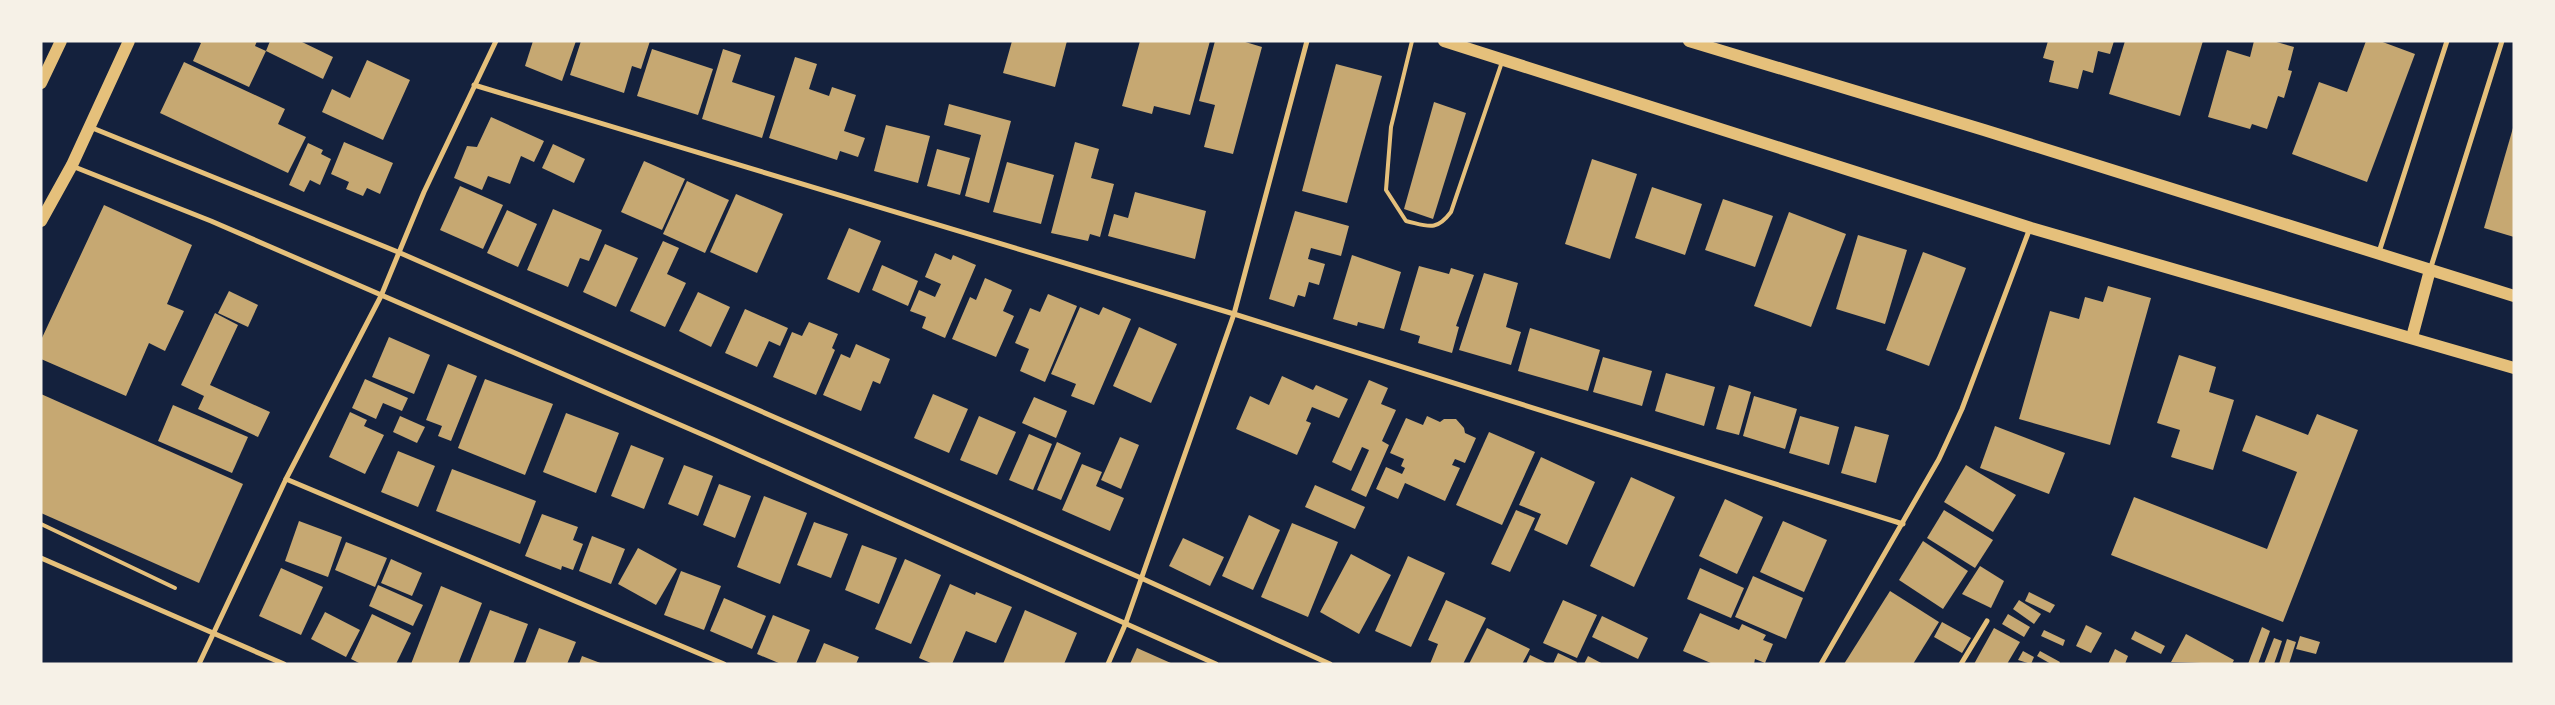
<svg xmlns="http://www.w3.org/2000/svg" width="2555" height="705" font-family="'Source Sans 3',sans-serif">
  <rect width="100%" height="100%" fill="#14213d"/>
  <g fill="#c6a872">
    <polygon points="197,41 257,41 255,46 266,51 249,87 193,61 201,43"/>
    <polygon points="270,41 300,41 333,57 323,79 266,51"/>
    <polygon points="533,41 576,41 562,81 525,66"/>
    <polygon points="581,41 650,41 641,69 632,66 624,93 570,75"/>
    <polygon points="1012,41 1067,41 1055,87 1003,73"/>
    <polygon points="1140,41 1210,41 1190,115 1154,106 1152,114 1122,106"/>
    <polygon points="1215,41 1242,41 1262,47 1233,154 1204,147 1215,105 1199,101"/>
    <polygon points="2048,41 2114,41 2110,54 2098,51 2093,73 2083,70 2078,89 2049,82 2054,61 2043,58"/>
    <polygon points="2125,41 2203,41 2180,116 2109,94"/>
    <polygon points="2254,41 2273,41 2294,47 2288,70 2292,71 2284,98 2278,96 2267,129 2252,124 2250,129 2208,117 2227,50 2250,57"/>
    <polygon points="2366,41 2380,41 2415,54 2367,182 2292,154 2319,82 2347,92"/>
    <polygon points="652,49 713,69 698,115 637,96"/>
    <polygon points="723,49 741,55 732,82 775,96 762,138 702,119"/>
    <polygon points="795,57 817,64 809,89 829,96 832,87 856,95 844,131 865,138 858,157 840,151 837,160 769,138"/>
    <polygon points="367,60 410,80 383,140 322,112 332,89 350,98"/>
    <polygon points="184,62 285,109 278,124 306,137 288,173 160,113"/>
    <polygon points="1336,64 1382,76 1347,203 1302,191"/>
    <polygon points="1434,102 1466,113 1433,219 1404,209"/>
    <polygon points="949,104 1011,121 989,203 965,196 981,135 944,125"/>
    <polygon points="491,117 544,141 534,162 521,156 510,184 488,176 482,190 454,178 467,146 477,147"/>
    <polygon points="886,125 930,136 918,183 874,171"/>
    <polygon points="2513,128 2514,128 2514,237 2484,228"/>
    <polygon points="344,142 393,163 380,194 367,188 363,196 346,189 349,182 331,174"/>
    <polygon points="1075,142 1099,149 1091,178 1114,184 1100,237 1090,234 1088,241 1051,233"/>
    <polygon points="308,143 323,150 321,154 331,159 320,185 310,180 304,192 289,185"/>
    <polygon points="553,144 585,159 574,183 542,168"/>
    <polygon points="937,149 970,158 960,195 927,186"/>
    <polygon points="1592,159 1637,174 1610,259 1565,244"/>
    <polygon points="644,161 685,179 662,230 621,212"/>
    <polygon points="1007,162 1054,175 1041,224 993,212"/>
    <polygon points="687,181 729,200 705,253 663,234"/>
    <polygon points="460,186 503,205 483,249 440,230"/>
    <polygon points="1652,187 1702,204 1685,255 1635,238"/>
    <polygon points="1135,192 1206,211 1195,259 1108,236 1114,214 1128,218"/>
    <polygon points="736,194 783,214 757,273 710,252"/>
    <polygon points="1723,199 1773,216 1755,267 1705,250"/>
    <polygon points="104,205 192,245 167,304 184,311 165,351 149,343 126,396 41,359 41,340"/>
    <polygon points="553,209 602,230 589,261 580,258 568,287 527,270"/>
    <polygon points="507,210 537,224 518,267 487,253"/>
    <polygon points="1295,211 1349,226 1341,256 1311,248 1308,259 1325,264 1319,285 1309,282 1305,297 1298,295 1294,307 1269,299"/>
    <polygon points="1789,212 1846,234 1811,327 1754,306"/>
    <polygon points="849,228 881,241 859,293 827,279"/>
    <polygon points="1858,235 1907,250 1885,324 1836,309"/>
    <polygon points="663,241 679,248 667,274 686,283 665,327 630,311"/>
    <polygon points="605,244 638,258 616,307 583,292"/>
    <polygon points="1923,252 1966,268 1929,366 1886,350"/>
    <polygon points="935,253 951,260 953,255 976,265 945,338 922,328 926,317 910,311 919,290 935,297 941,284 925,277"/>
    <polygon points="1352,255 1401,272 1384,329 1358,322 1357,326 1333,319"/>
    <polygon points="882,265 918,281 908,306 872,290"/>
    <polygon points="1419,266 1449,274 1451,268 1474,275 1456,326 1459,327 1452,353 1418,343 1420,336 1400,330"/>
    <polygon points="1484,273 1518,283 1506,327 1521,332 1511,365 1459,350"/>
    <polygon points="985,278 1012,290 1003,311 1014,316 996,357 952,339 970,297 976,300"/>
    <polygon points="2108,286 2151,298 2110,445 2019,419 2050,311 2079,319 2085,297 2103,302"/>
    <polygon points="229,291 258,305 248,327 218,313"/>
    <polygon points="698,292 730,307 711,347 679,331"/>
    <polygon points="1048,294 1077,306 1045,382 1020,371 1029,349 1015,343 1030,308 1040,312"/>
    <polygon points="1080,307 1099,315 1103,307 1131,319 1094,405 1071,396 1076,384 1051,374"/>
    <polygon points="745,309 788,328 780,346 769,341 757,367 725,353"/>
    <polygon points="215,313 238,325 210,385 270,412 258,437 198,409 204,396 181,385"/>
    <polygon points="809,322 838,334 832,348 835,350 816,395 773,377 792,332 802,336"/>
    <polygon points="1139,327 1177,344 1151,403 1113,386"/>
    <polygon points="1530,328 1600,350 1588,391 1518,371"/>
    <polygon points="389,337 430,355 414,394 372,377"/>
    <polygon points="856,344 890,359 880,384 873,381 861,411 823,395 841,354 850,358"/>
    <polygon points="2179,355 2216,367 2209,392 2234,400 2213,470 2171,457 2180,430 2157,423"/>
    <polygon points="1603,357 1652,371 1642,406 1593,392"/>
    <polygon points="448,364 477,376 451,441 438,436 442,426 426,420"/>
    <polygon points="1666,373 1715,387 1704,426 1655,411"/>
    <polygon points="1282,376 1313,390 1316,385 1348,399 1339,418 1312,407 1306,421 1311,423 1297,455 1236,429 1250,396 1269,405"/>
    <polygon points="365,379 408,398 402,411 383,403 376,419 352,408"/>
    <polygon points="485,379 553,404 525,475 458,448"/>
    <polygon points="1369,380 1388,388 1381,404 1396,410 1382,441 1389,445 1366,497 1351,490 1369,450 1362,447 1351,471 1332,462"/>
    <polygon points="1729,385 1751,392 1739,435 1716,429"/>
    <polygon points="41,394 243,484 199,583 41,513"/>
    <polygon points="933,394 968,409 949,453 914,438"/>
    <polygon points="1754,396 1797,409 1785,449 1743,436"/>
    <polygon points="1034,397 1067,411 1056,438 1022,423"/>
    <polygon points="173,405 248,437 232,473 158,441"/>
    <polygon points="350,412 367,420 364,426 384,435 365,474 329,457"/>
    <polygon points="566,413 619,433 596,493 543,472"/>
    <polygon points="2317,414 2358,430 2283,622 2111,555 2134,497 2267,549 2297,472 2242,451 2256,415 2308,435"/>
    <polygon points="400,416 425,427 417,443 393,432"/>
    <polygon points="979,416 1016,432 997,475 960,460"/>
    <polygon points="1427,416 1440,422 1444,419 1456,419 1464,428 1465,433 1476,438 1465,463 1455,459 1452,465 1460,468 1445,501 1405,483 1398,499 1376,489 1386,467 1402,474 1405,468 1401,466 1404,459 1390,453 1406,418 1423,425"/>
    <polygon points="1800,416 1839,427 1829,465 1789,453"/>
    <polygon points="1855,426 1889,435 1876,483 1841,473"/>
    <polygon points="1995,426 2065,453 2049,494 1980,468"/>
    <polygon points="1489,432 1535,452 1502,525 1456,505"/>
    <polygon points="1029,434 1052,444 1033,490 1009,480"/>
    <polygon points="1120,437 1139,445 1121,489 1101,480"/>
    <polygon points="1057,442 1081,453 1061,500 1037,490"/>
    <polygon points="631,445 664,458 644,509 611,496"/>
    <polygon points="398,451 435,466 418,507 381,492"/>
    <polygon points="1541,457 1595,482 1567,545 1534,530 1541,514 1519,505"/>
    <polygon points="1082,464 1102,472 1096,486 1124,498 1110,531 1062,510"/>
    <polygon points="684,465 713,476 698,516 668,504"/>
    <polygon points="1966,465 2016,495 1993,532 1944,502"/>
    <polygon points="452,469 536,501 520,544 436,511"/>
    <polygon points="1631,477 1675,497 1634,587 1590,566"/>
    <polygon points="719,484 751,496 735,538 703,525"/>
    <polygon points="1315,485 1365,507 1355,529 1305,507"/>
    <polygon points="764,496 807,513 780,584 737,567"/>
    <polygon points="1725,499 1763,517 1737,574 1699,556"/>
    <polygon points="1516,510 1535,518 1510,572 1491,564"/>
    <polygon points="1944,510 1993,540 1975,568 1927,538"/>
    <polygon points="542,514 578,527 573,540 583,544 573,570 562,566 561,570 525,556"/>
    <polygon points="1249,515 1280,530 1253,590 1222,576"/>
    <polygon points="299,521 342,537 328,577 285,561"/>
    <polygon points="1783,521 1827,540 1804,592 1760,572"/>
    <polygon points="814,522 848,534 831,578 797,565"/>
    <polygon points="1292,523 1338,542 1308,617 1261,597"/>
    <polygon points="592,536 625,549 611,584 579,571"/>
    <polygon points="1183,538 1224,557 1210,586 1169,566"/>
    <polygon points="1923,541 1968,571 1943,609 1899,580"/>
    <polygon points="346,542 387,558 375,587 335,570"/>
    <polygon points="862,545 897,558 879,604 845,590"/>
    <polygon points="638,548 677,569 656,605 618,584"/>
    <polygon points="1351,554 1391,575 1359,634 1320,612"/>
    <polygon points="1408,556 1445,573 1411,647 1375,631"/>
    <polygon points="391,559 422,573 412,596 381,583"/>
    <polygon points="905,559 941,575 911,644 875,629"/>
    <polygon points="1980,566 2004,581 1991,608 1962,594"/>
    <polygon points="281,568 323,587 301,635 259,616"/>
    <polygon points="1700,568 1744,588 1731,618 1687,599"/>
    <polygon points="681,571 721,586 704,630 664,615"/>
    <polygon points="1753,576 1803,598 1786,639 1735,617"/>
    <polygon points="950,584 975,595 976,592 1012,607 996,643 966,631 952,664 933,664 919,658"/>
    <polygon points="378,585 423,605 413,626 369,606"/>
    <polygon points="441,586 482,603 458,664 411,664"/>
    <polygon points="1890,591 1939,622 1913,664 1844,664"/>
    <polygon points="2029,592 2055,605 2050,613 2025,601"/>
    <polygon points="724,598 766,616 752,649 710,631"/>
    <polygon points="1446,600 1486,618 1463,664 1430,664 1438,644 1428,640"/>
    <polygon points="1563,600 1597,615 1577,658 1543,643"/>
    <polygon points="2019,600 2041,614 2034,624 2013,609"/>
    <polygon points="490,610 528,624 513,664 469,664"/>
    <polygon points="1025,610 1077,633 1064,664 1003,664"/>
    <polygon points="325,612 360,630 346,657 311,639"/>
    <polygon points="1700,613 1739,630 1742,624 1766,635 1763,640 1773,644 1765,663 1755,659 1754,664 1713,664 1683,651"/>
    <polygon points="372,614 411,633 396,664 361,664 351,659"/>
    <polygon points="2008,614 2030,627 2024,637 2002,624"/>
    <polygon points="773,615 810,630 796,664 781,664 757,654"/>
    <polygon points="1602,616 1648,638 1638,659 1592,637"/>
    <polygon points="1942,622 1971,638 1962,653 1934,637"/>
    <polygon points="2086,625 2102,633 2091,653 2076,646"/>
    <polygon points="2262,627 2270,631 2258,664 2248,664"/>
    <polygon points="539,628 576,642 567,664 525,664"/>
    <polygon points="1487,628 1530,649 1522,664 1469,664"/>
    <polygon points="1994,628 2020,642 2007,664 1974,664"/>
    <polygon points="2044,630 2065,640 2063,646 2041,636"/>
    <polygon points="2135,631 2165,646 2161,654 2131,639"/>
    <polygon points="2186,634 2234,660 2232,664 2171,662"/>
    <polygon points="2300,636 2320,642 2316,654 2296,649"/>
    <polygon points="2274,638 2282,641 2274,664 2264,664"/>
    <polygon points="2287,639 2296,642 2289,664 2279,664"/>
    <polygon points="824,643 859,657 856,664 815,664"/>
    <polygon points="1137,648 1173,664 1130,664"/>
    <polygon points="2115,649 2128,656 2125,664 2108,664"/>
    <polygon points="2023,651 2034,657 2031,664 2018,660"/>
    <polygon points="2040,651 2060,662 2059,664 2051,664 2037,656"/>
    <polygon points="1558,653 1577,662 1576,664 1553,664"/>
    <polygon points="1530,655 1549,664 1526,664"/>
    <polygon points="582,656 603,664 579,664"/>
    <polygon points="1588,656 1603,664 1584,664"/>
  </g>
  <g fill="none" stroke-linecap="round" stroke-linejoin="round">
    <g stroke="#e5c07b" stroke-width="4">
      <path d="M1412,41L1391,127L1386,190L1406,221C1428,226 1436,232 1451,212L1502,62"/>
      <polyline points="41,524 175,588"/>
    </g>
    <g stroke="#e5c07b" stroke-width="5">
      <polyline points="474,85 1234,314 1903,524"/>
      <polyline points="90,127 398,252 1141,578 1330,664"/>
      <polyline points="72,166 211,221 715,440 1216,664"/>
      <polyline points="2379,252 2447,41"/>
      <polyline points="2430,270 2502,41"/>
      <polyline points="286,479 724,664"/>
      <polyline points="41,558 284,664"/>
      <polyline points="199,664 286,479 381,296 424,192 496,41"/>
      <polyline points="1108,664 1125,625 1234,314 1307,41"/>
      <polyline points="1821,664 1939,459 1962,409 2030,228"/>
      <polyline points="1961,664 1987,621"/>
    </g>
    <g stroke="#e5c07b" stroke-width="12">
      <polyline points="1444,41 2031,228 2514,368"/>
      <polyline points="1689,41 1984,130 2514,296"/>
      <polyline points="41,83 61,41"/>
      <polyline points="41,221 72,165 129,41"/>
      <polyline points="2412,337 2430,270"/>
    </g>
  </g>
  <rect width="2555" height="705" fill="none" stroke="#f6f1e7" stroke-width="85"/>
</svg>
